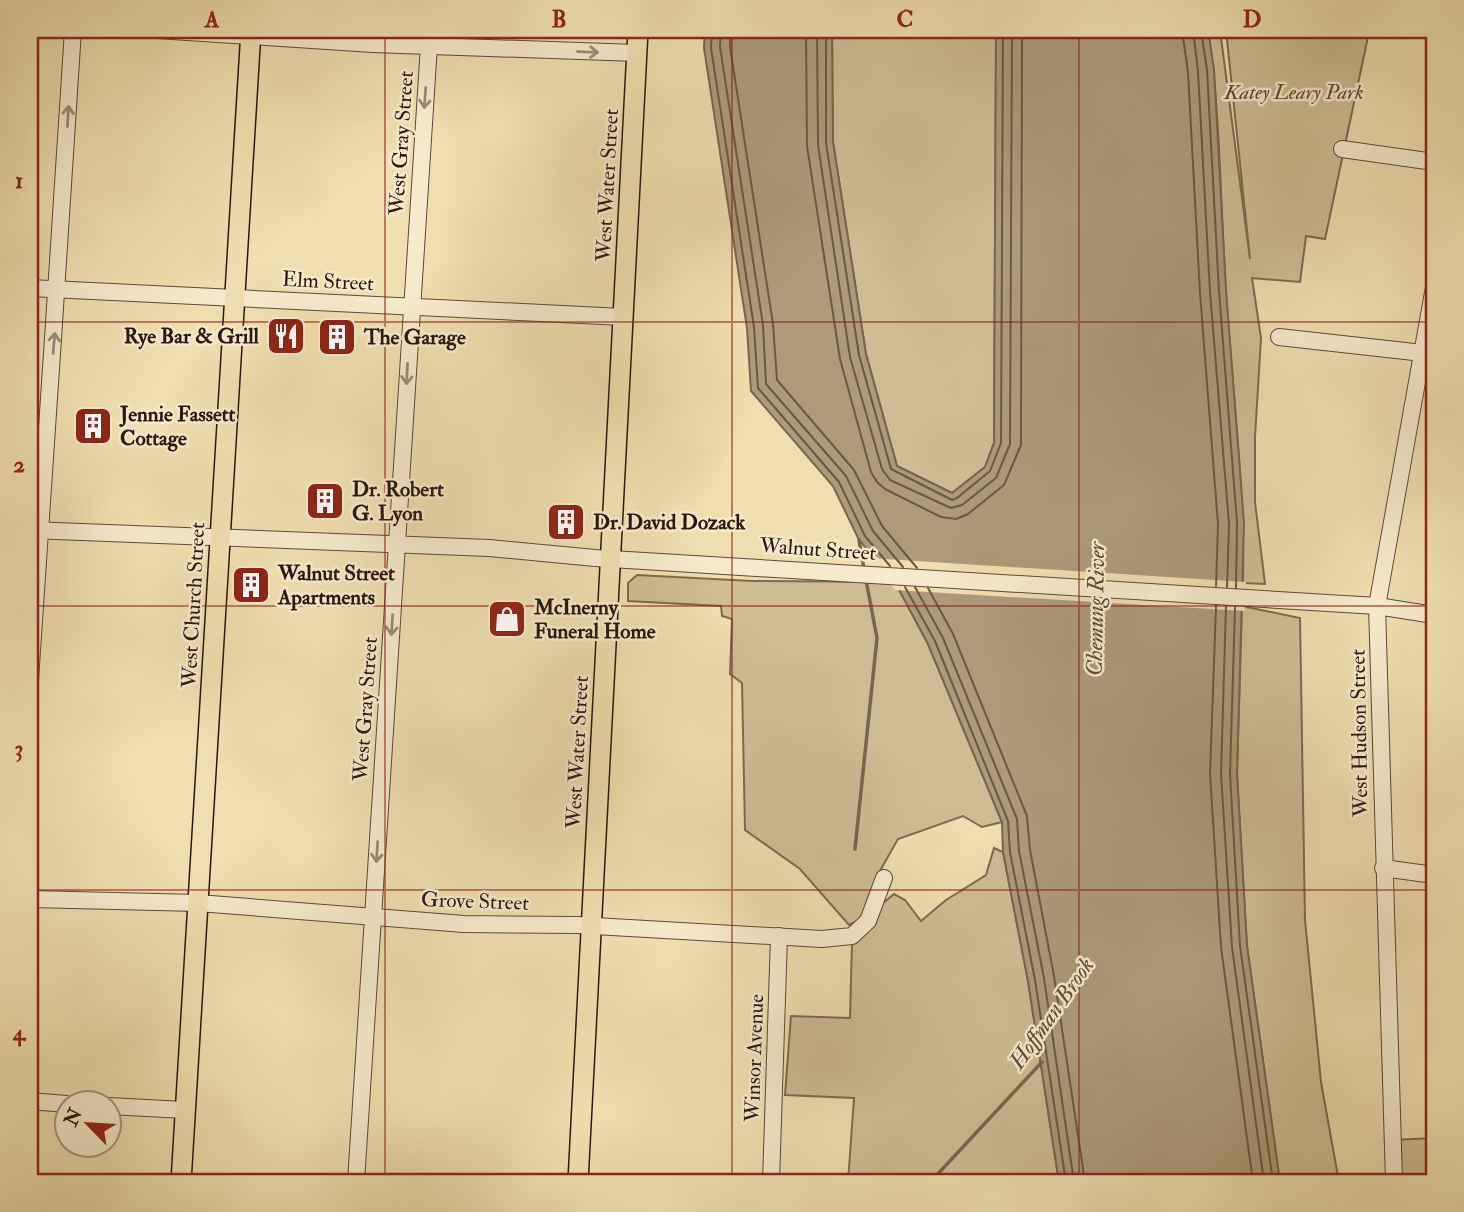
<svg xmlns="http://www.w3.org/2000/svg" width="1464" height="1212" font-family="'IM FELL Double Pica',serif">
  <rect width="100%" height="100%" fill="#efdeaf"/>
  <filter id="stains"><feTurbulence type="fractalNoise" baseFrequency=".00286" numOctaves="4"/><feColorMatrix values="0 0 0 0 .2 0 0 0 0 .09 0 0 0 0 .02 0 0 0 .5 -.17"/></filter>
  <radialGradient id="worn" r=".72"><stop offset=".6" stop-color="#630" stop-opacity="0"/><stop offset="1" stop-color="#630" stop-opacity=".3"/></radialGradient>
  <g fill="#cebc94" stroke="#7c6a52" stroke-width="2">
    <polygon points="832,30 996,30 994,443 985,467 952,493 897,466 866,354 833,142"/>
    <path d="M1208,30H1220L1250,259L1226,30H1359L1369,32L1325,239L1306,236L1300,282L1252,278L1261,338L1255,437V502L1265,584L1243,583C1245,485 1232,388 1226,290C1220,204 1221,116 1208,30Z"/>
    <polygon points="637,575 752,581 895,582 928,644 1002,822 982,827 963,816 898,839 881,869 864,918 849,925 800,869 745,830 742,683 730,674 732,619 722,616 721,606 628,601 628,583"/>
    <polygon points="1242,606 1300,618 1305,920 1321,1082 1339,1182 1280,1182 1247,946 1237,774"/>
    <polygon points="994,848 1003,852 1028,981 1059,1182 848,1182 854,1098 785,1095 791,1016 850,1018 852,942 882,904 894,894 905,900 921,921 946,900 986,875"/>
    <polygon points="1434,1138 1434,1182 1394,1182 1392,1140"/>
  </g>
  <polygon fill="#ac9a79" stroke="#78664f" stroke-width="2" points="705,30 832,30 833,142 866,354 897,466 952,493 985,467 994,443 996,30 1208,30 1214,69 1226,291 1244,523 1237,774 1247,946 1280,1182 1059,1182 1028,981 1003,852 1002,822 928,644 895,582 859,540 833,486 751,391 747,328 704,48"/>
  <polygon fill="#efdeaf" points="870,558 1246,582 1245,611 895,590"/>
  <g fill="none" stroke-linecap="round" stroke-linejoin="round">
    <g stroke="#6b5844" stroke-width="2">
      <polyline points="712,30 711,48 754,327 758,388 839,482 865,536 890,566"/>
      <polyline points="721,30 720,47 763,325 766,384 846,476 873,531 903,567"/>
      <polyline points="731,30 730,47 773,324 777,380 854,470 882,526 917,568"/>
      <polyline points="806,30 807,146 840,359 871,472 877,482 885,489 941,517 956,519 968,514 1004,485 1021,445 1022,30"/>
      <polyline points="817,30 818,145 850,357 882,469 890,480 951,508 962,505 996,478 1010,444 1012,30"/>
      <polyline points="826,30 826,143 859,355 891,469 952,500 957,498 990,471 1001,443 1003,30"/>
      <polyline points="1182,30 1188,72 1200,293 1218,524 1216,586"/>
      <polyline points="1193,30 1198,71 1210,292 1229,524 1227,587"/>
      <polyline points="1201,30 1207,70 1219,291 1237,523 1236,588"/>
      <polyline points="905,587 935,641 1008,821 1010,852 1035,980 1066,1182"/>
      <polyline points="915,587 943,638 1017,819 1019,851 1044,978 1074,1182"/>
      <polyline points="928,588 953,634 1027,816 1030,850 1054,976 1085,1182"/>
      <polyline points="1216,606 1210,774 1221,947 1253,1182"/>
      <polyline points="1226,606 1221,774 1232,947 1264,1182"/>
      <polyline points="1235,607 1230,774 1240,946 1273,1182"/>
    </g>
    <g stroke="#78664f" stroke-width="3.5">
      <polyline points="859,540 864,569"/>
      <polyline points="855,849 877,638 866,580"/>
      <polyline points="933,1182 935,1177 1042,1062"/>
    </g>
    <defs>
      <g id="minor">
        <polyline points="157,30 373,44 637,53"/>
        <polyline points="1342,149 1434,162"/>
        <polyline points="30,288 623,317"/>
        <polyline points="1279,337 1432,354"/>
        <polyline points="30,530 489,548 595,558 1377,606 1434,615"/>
        <path d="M30,680C44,463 60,247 73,30"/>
        <polyline points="1383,868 1434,875"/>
        <polyline points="30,899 198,903 464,924 577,925 822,939 852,936 868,921 884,878"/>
        <polyline points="30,1101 66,1104"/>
        <polyline points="108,1106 185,1110"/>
        <polyline points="356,1182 430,30"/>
        <polyline points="771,1182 779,936"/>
        <polyline points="1394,1182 1377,606 1434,287"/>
      </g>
      <g id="major">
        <polyline points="181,1182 251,30"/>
        <polyline points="578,1182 638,30"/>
      </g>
    </defs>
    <use href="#minor" stroke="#5b4937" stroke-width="18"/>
    <use href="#major" stroke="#2a170f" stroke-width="22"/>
    <use href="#minor" stroke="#f5eacb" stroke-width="16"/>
    <use href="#major" stroke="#efdeaf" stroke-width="19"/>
  </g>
  <defs><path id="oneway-shaft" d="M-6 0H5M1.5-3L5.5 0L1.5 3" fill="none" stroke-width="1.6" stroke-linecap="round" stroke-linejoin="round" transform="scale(1.75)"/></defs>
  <g stroke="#9a8b76">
    <use href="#oneway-shaft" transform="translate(588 52) rotate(2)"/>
    <use href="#oneway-shaft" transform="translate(425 98) rotate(94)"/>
    <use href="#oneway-shaft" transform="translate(68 116) rotate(-87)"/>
    <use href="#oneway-shaft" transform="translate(54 343) rotate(-85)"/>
    <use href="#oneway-shaft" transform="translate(407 374) rotate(93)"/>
    <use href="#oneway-shaft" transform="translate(392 625) rotate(94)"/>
    <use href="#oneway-shaft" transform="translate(377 852) rotate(94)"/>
  </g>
  <path fill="none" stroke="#8f2418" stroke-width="2" stroke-opacity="0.55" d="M385,30V1182M732,30V1182M1079,30V1182M30,322H1434M30,606H1434M30,890H1434"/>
  <defs>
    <symbol id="restaurant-square" viewBox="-11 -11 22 22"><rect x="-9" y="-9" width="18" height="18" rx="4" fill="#8f2418" stroke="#f5eacb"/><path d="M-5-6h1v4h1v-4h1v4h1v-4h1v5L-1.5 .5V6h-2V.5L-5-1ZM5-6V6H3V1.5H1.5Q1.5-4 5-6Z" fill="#fff"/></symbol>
    <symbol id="building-square" viewBox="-11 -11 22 22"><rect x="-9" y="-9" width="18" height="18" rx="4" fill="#8f2418" stroke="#f5eacb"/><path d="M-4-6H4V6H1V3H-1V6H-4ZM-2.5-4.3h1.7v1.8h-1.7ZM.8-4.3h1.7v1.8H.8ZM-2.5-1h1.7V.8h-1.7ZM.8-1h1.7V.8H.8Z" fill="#fff"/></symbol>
    <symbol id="shop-square" viewBox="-11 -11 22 22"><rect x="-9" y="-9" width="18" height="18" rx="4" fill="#8f2418" stroke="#f5eacb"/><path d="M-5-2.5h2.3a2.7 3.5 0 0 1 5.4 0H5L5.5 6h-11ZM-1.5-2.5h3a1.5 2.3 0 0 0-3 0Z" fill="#fff"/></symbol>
  </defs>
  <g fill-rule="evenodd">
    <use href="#restaurant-square" x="264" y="314" width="44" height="44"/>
    <use href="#building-square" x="315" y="315" width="44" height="44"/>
    <use href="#building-square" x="71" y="404" width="44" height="44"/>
    <use href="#building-square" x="303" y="479" width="44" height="44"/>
    <use href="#building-square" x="544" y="500" width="44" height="44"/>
    <use href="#building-square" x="229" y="563" width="44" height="44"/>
    <use href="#shop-square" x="485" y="597" width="44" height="44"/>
  </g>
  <g text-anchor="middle" stroke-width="5" stroke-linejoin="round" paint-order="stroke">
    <g font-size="21" font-style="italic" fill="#5b4937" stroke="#f5eacb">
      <text x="1294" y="99">Katey Leary Park</text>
    </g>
    <g font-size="21" fill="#2a170f" stroke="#f5eacb">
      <text transform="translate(401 143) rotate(-86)" y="7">West Gray Street</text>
      <text transform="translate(607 185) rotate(-87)" y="7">West Water Street</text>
      <text transform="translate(328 281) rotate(3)" y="7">Elm Street</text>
      <text transform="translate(818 549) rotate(4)" y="7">Walnut Street</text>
      <text transform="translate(193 605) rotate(-87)" y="7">West Church Street</text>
      <text transform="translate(365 709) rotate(-86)" y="7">West Gray Street</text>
      <text transform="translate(1359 733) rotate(-91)" y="7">West Hudson Street</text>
      <text transform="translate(577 752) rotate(-87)" y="7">West Water Street</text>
      <text transform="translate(475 901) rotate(2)" y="7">Grove Street</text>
      <text transform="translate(754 1058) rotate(-88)" y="7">Winsor Avenue</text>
    </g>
    <g font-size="21" font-weight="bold" fill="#2a170f" stroke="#f5eacb" text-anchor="start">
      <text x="259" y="343" text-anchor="end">Rye Bar &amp; Grill</text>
      <text x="364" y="344">The Garage</text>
      <text x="120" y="421">Jennie Fassett<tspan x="120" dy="24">Cottage</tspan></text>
      <text x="352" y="496">Dr. Robert<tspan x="352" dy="24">G. Lyon</tspan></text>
      <text x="593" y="529">Dr. David Dozack</text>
      <text x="278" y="580">Walnut Street<tspan x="278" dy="24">Apartments</tspan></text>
      <text x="534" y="614">McInerny<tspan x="534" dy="24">Funeral Home</tspan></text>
    </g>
    <g font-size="23" font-style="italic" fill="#5e4b39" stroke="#f5eacb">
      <text transform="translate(1095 609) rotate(-89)" y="8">Chemung River</text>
      <text transform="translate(1051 1013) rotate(-55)" y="8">Hoffman Brook</text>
    </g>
  </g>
  <rect width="1464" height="1212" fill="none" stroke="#efdeaf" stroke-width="77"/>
  <g transform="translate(88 1124) rotate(295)"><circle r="33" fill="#f5eacb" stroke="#a49680" stroke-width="2"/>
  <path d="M0-5L12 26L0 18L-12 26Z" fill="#8f2418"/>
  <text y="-10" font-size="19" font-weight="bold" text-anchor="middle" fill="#2a170f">N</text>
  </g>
  <rect x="38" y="38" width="1388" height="1136" fill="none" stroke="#8f2418" stroke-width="2.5"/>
  <g font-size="23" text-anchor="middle" font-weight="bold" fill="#8f2418">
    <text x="212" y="27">A</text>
    <text x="559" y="27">B</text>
    <text x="905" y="27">C</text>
    <text x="1252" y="27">D</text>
    <text x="19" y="188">1</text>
    <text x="19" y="472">2</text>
    <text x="19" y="756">3</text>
    <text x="19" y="1040">4</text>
  </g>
  <rect width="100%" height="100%" filter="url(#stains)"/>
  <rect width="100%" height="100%" fill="url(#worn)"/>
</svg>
